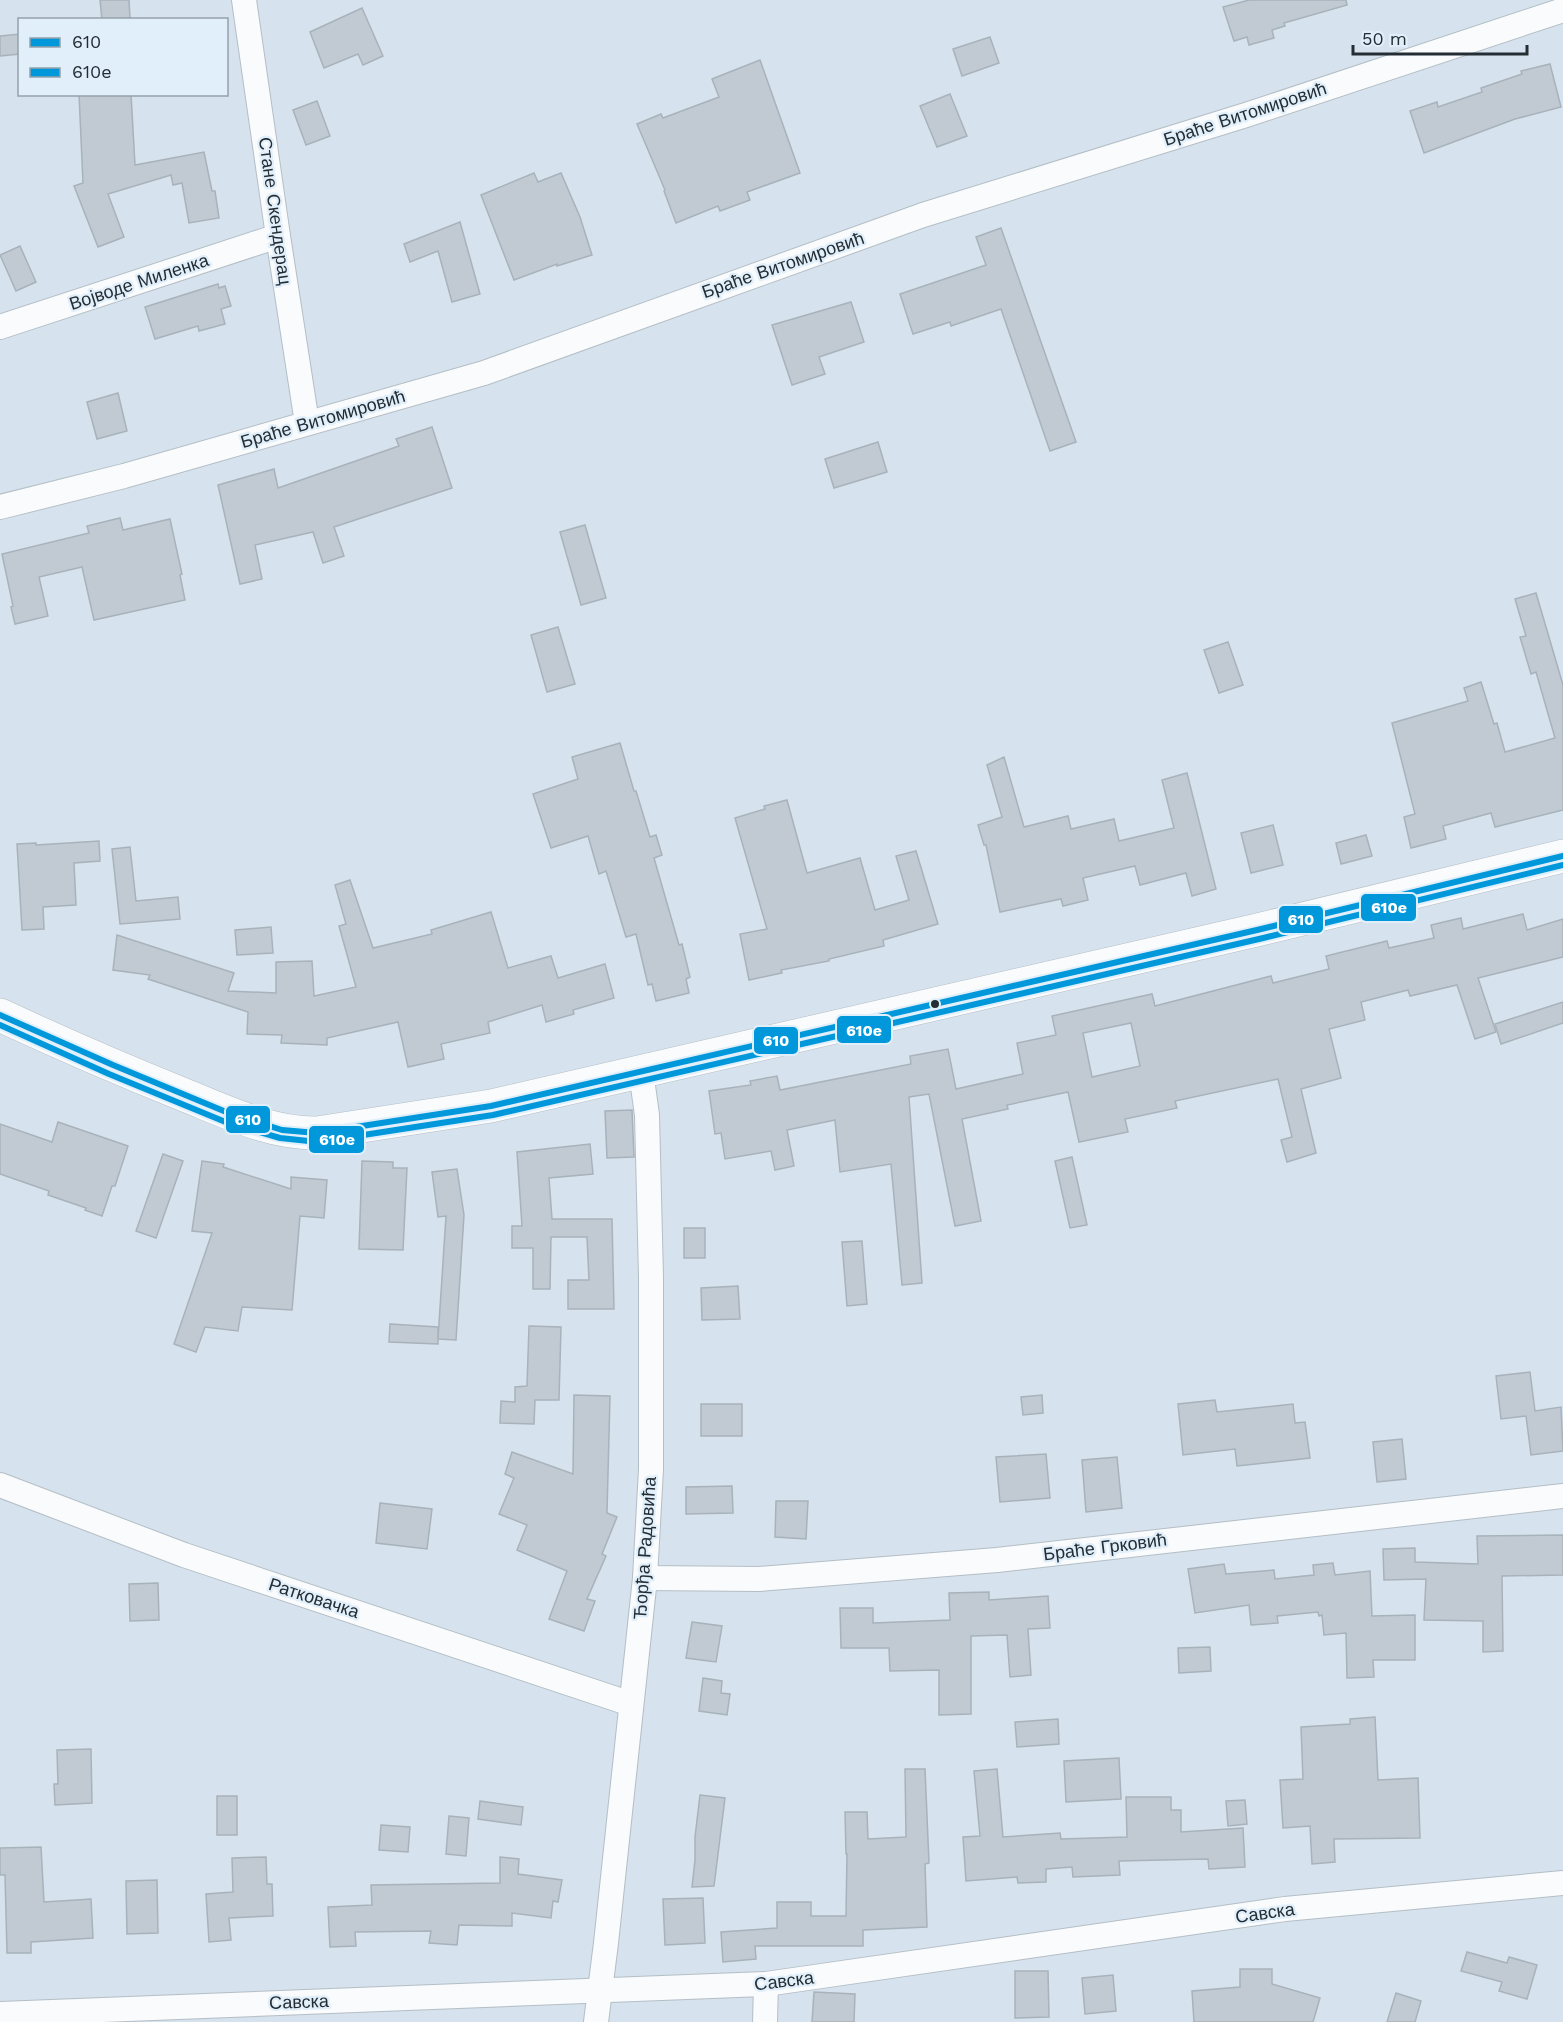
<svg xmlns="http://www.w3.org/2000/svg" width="1563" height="2022" font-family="'Work Sans',sans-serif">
  <rect width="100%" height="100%" fill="#d6e2ed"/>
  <g fill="#c1cad3" stroke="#a8b2ba" stroke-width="1.5" fill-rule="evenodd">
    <polygon points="100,0 129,0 130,18 102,20"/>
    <polygon points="1249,0 1346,0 1347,5 1284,23 1285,26 1272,30 1274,38 1249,45 1247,37 1234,41 1223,7"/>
    <polygon points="362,8 383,56 363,65 358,54 324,68 310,32"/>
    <polygon points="20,34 20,54 0,56 0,36"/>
    <polygon points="990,37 999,63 962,76 953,49"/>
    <polygon points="760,60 800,173 747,192 750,200 720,211 718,206 676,223 664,191 665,190 637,124 661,114 663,118 719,97 712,79"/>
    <polygon points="1550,64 1561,107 1515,119 1424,153 1410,111 1437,102 1438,107 1482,92 1481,88 1522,74 1521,71"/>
    <polygon points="79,94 131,94 135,165 204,152 212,191 215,191 219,218 189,223 182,183 173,185 171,175 108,194 124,237 98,247 74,186 83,183"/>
    <polygon points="950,94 967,136 937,147 920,106"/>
    <polygon points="317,101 330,136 306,145 293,110"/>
    <polygon points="534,173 538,182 561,173 580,217 592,255 557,266 557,264 514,280 481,195"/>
    <polygon points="460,222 480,294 452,302 438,251 410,262 404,244"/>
    <polygon points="1001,228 1076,442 1050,451 1001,309 951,326 950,322 913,334 900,294 986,265 976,237"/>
    <polygon points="20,246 36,282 16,291 0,255"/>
    <polygon points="218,284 219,288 225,286 231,306 221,309 225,324 199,331 198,326 155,339 145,307"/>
    <polygon points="851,302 864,342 819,357 825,374 792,385 772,325"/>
    <polygon points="118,393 127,431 97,439 87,402"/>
    <polygon points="432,427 452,488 334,527 344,556 323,563 313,532 255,545 262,579 240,584 218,485 274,469 278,488 399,446 396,439"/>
    <polygon points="878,442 887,472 834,488 825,459"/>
    <polygon points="120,518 123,530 170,519 182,574 180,575 185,600 94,620 82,567 39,577 48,616 15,624 11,607 13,606 2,554 89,533 87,526"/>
    <polygon points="585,525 606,598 581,605 560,532"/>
    <polygon points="1536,593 1563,685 1563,810 1495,827 1491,813 1443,826 1446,839 1411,848 1404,817 1415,814 1392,723 1468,701 1464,688 1481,682 1494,724 1497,723 1505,752 1555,738 1536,672 1531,674 1520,637 1526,636 1515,599"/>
    <polygon points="558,627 575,684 547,692 531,635"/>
    <polygon points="1228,642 1243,685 1219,693 1204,650"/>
    <polygon points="620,743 634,791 636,791 650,837 656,835 662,855 654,858 679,945 682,944 690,977 686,979 689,993 656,1001 652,984 648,985 636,934 626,937 606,871 599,874 588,836 551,848 533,794 578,779 572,757"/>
    <polygon points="1004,757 1024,827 1068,816 1071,829 1114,819 1119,841 1174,828 1162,780 1187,773 1216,889 1192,896 1186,873 1140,885 1135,866 1083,878 1088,900 1063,906 1061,899 1000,912 986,845 984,845 978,825 1002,817 987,765"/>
    <polygon points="787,800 807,873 860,858 875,910 909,900 896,856 916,851 938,924 883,940 884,946 829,959 829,961 781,970 782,973 749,980 740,934 767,929 735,818 765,809 764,806"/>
    <polygon points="1273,825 1283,865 1251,873 1241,833"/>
    <polygon points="1366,835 1372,856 1341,864 1336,843"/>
    <polygon points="99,841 100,861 74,863 76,905 43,907 44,929 22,930 17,844 36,843 36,845"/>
    <polygon points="130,847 136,901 178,897 180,919 120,924 112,849"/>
    <polygon points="350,880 373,948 432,934 431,930 491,912 508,968 551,956 558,978 605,964 614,998 573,1010 574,1014 546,1022 542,1005 488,1022 490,1033 441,1044 444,1059 408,1067 398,1022 327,1038 327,1045 281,1043 282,1035 247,1034 248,1012 148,979 150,975 113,970 117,935 234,973 228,991 276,993 276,962 312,961 314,996 356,987 339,926 346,924 335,885"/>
    <path d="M1523,914L1527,930L1563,919V957L1478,978L1496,1032L1475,1039L1457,985L1410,996L1408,990L1361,1002L1365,1020L1329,1029L1341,1078L1301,1089L1316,1153L1287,1162L1281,1140L1292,1137L1278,1079L1175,1101L1177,1108L1125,1119L1128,1132L1079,1142L1068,1092L1007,1105L1008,1109L962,1119L981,1221L955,1226L929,1094L909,1097L922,1283L902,1285L891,1164L840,1172L835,1120L787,1130L794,1166L775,1170L771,1151L725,1159L721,1133L715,1134L709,1091L751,1085L750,1081L777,1076L780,1090L911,1064L910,1056L948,1049L956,1089L1023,1074L1017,1043L1056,1035L1052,1016L1152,994L1155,1006L1271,976L1273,983L1329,969L1326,956L1387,941L1389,948L1434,938L1431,925L1461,918L1463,929ZM1131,1023L1140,1066L1092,1077L1083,1033Z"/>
    <polygon points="271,927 273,953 237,955 235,930"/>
    <polygon points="1563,1002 1563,1023 1501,1044 1495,1024"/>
    <polygon points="632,1110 634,1157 607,1158 605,1111"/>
    <polygon points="58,1122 128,1146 115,1186 112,1186 102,1216 85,1210 86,1208 48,1195 49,1191 0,1174 0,1124 52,1142"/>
    <polygon points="590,1144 593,1174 549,1178 552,1219 612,1219 614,1309 568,1309 568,1280 589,1280 587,1237 551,1237 550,1289 533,1289 533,1248 512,1248 512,1226 522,1226 517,1152"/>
    <polygon points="163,1154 183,1161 156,1238 136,1231"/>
    <polygon points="1072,1157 1087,1225 1070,1228 1055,1161"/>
    <polygon points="202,1161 224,1164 223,1167 291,1189 291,1177 327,1180 324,1218 300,1216 292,1310 242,1307 238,1331 205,1327 196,1352 174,1344 212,1233 192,1231"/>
    <polygon points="362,1161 393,1162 393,1168 407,1168 403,1250 359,1249"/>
    <polygon points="457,1169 464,1215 456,1340 438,1339 446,1216 438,1217 432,1172"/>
    <rect x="684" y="1228" width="21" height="30"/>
    <polygon points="862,1241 867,1304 847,1306 842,1242"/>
    <polygon points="738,1286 740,1319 702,1320 701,1288"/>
    <polygon points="390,1324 438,1327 438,1344 389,1342"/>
    <polygon points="529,1326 561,1327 559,1400 535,1400 534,1424 500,1423 501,1401 515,1402 515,1387 527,1386"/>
    <polygon points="1530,1372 1535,1411 1561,1407 1563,1451 1531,1455 1526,1416 1501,1419 1496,1376"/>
    <polygon points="574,1395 610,1396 607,1513 617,1517 602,1554 606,1556 587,1599 595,1601 584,1631 549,1619 567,1571 517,1550 527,1525 499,1514 514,1478 505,1474 512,1452 573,1474"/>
    <polygon points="1042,1395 1043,1413 1023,1415 1021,1397"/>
    <polygon points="1215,1400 1217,1412 1293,1404 1295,1423 1305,1422 1310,1458 1237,1466 1235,1449 1183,1455 1178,1404"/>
    <rect x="701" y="1404" width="41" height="32"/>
    <polygon points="1402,1439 1406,1479 1377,1482 1373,1442"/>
    <polygon points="1046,1454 1050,1498 1000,1502 996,1457"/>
    <polygon points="1117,1457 1122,1508 1086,1512 1082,1460"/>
    <polygon points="732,1486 733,1513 686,1514 686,1487"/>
    <polygon points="776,1501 808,1501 806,1539 775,1537"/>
    <polygon points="380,1503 432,1509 427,1549 376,1543"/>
    <polygon points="1563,1535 1563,1575 1502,1576 1503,1651 1483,1652 1483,1621 1424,1620 1426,1579 1384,1580 1383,1549 1415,1548 1415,1562 1478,1564 1477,1536"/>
    <polygon points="1333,1563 1335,1575 1370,1571 1372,1616 1415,1615 1415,1660 1373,1660 1374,1677 1347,1678 1346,1633 1324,1635 1322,1615 1319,1616 1318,1612 1277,1616 1278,1623 1251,1625 1249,1605 1195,1613 1188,1569 1224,1564 1226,1574 1274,1570 1275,1579 1314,1575 1313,1565"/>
    <polygon points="158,1583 159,1620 130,1621 129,1584"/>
    <polygon points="989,1592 989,1600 1048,1596 1050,1628 1028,1629 1031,1675 1010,1677 1007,1635 971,1636 971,1714 939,1715 939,1670 890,1671 889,1648 841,1648 840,1608 873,1608 873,1623 950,1620 949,1593"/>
    <polygon points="692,1622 722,1626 716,1662 686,1658"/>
    <polygon points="1210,1647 1211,1671 1179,1673 1178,1648"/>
    <polygon points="703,1678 722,1681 721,1693 730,1694 727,1715 699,1711"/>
    <polygon points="1375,1717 1378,1780 1418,1778 1420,1838 1334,1839 1335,1862 1312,1864 1310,1826 1283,1828 1280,1780 1303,1779 1301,1727 1350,1724 1350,1719"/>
    <polygon points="1058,1719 1059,1744 1017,1747 1015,1722"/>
    <polygon points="91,1749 92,1803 55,1805 54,1784 58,1784 57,1750"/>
    <polygon points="1119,1758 1121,1799 1066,1802 1064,1761"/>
    <polygon points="905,1769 925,1769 929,1863 925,1864 927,1927 863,1930 863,1946 755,1946 756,1959 723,1962 721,1932 777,1928 777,1902 811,1902 811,1916 846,1916 847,1854 846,1854 845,1812 867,1812 868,1839 906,1837"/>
    <polygon points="997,1769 1003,1837 1060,1833 1061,1839 1127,1837 1126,1797 1171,1797 1171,1810 1181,1810 1181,1832 1243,1828 1245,1867 1209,1869 1208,1859 1119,1861 1120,1875 1073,1877 1072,1867 1046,1869 1046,1882 1018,1883 1017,1877 966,1881 963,1837 980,1836 974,1771"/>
    <polygon points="700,1795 725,1798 714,1886 692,1887 695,1860 695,1837"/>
    <rect x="217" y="1796" width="20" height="39"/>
    <polygon points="1245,1800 1247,1824 1228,1826 1226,1801"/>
    <polygon points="480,1801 523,1807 521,1825 478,1819"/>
    <polygon points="449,1816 469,1818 466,1856 446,1854"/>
    <polygon points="381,1825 410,1827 408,1852 379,1850"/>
    <polygon points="41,1847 44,1902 91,1899 93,1938 31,1942 31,1953 7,1953 5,1875 0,1875 0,1848"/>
    <polygon points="266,1857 267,1884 272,1884 273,1916 229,1918 231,1940 209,1942 206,1894 233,1892 232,1858"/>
    <polygon points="500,1857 519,1859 518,1874 562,1880 558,1902 553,1901 551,1918 512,1913 512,1926 459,1925 457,1945 429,1943 431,1931 355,1932 356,1946 330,1947 328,1907 372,1905 371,1885 500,1883"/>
    <polygon points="157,1880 158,1933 127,1934 126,1881"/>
    <polygon points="703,1898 705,1943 665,1945 663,1899"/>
    <polygon points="1467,1952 1507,1963 1509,1957 1537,1965 1527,1999 1499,1991 1502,1982 1461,1971"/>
    <polygon points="1240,1969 1272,1969 1272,1984 1320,1998 1313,2022 1194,2022 1192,1991 1240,1987"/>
    <polygon points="1015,1971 1048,1971 1049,2017 1015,2018"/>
    <polygon points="1113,1975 1116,2011 1085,2014 1082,1978"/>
    <polygon points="814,1992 855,1994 854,2022 812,2022"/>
    <polygon points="1396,1993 1421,2001 1415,2022 1387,2022"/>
  </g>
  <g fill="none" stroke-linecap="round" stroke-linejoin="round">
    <defs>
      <g id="street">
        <polyline points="244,0 278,236 307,423"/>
        <polyline points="0,327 278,236"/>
        <polyline points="0,507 124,476 484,373 923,215 1246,115 1563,10"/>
        <polyline points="0,1485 184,1555 631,1704"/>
        <polyline points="645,1578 759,1579 997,1560 1563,1496"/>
        <polyline points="0,2014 766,1984 1285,1909 1563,1883"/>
        <polyline points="596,2022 606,1943 645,1578 651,1469 651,1277 647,1115 641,1072"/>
        <polyline points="765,2022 766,1984"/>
      </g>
      <path id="secondary" d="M0,1015C60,1043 120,1069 182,1094C225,1111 270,1134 317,1133L491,1106L1257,930L1563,856"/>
    </defs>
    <use href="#street" stroke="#b4bec6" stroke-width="26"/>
    <use href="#secondary" stroke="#b4bec6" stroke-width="34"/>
    <use href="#street" stroke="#f9fbfc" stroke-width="24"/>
    <use href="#secondary" stroke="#f9fbfc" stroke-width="33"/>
    <defs>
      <polyline id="bus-1" points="0,1015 113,1065 231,1114 282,1130 317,1133 491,1106 1257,930 1563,856"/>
      <polyline id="bus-2" points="0,1025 109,1074 228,1123 280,1138 318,1142 493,1115 1259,939 1563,865"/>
    </defs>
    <use href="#bus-1" stroke="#e1effb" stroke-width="10"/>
    <use href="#bus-2" stroke="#e1effb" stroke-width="10"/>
    <use href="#bus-1" stroke="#0098da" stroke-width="6"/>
    <use href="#bus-2" stroke="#0098da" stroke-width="6"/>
  </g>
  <circle fill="#242d34" stroke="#e1effb" stroke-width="2" cx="935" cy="1004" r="5"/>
  <g text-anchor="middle" stroke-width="4.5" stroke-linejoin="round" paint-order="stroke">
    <g font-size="18" fill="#242d34" stroke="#e1effb">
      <text transform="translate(1245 114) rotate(-18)" y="6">Браће Витомировић</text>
      <text transform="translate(275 211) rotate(82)" y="6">Стане Скендерац</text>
      <text transform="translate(783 265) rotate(-19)" y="6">Браће Витомировић</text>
      <text transform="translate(139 282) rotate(-18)" y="6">Војводе Миленка</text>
      <text transform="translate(323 419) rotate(-16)" y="6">Браће Витомировић</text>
      <text transform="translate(1105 1547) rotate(-7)" y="6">Браће Грковић</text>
      <text transform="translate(645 1548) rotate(-86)" y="6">Ђорђа Радовића</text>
      <text transform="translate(314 1598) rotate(18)" y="6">Ратковачка</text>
      <text transform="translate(1265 1913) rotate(-8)" y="6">Савска</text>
      <text transform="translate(784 1981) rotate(-7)" y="6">Савска</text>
      <text transform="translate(299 2002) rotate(-2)" y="6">Савска</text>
    </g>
  </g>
  <g stroke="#e1effb" stroke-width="2">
    <rect x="1360" y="893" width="57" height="29" rx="6" fill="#0098da"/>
    <rect x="1278" y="905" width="46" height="29" rx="6" fill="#0098da"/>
    <rect x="836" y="1015" width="56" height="29" rx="6" fill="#0098da"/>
    <rect x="753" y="1026" width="46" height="29" rx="6" fill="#0098da"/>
    <rect x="225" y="1105" width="46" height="29" rx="6" fill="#0098da"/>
    <rect x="308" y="1125" width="57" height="29" rx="6" fill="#0098da"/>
  </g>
  <g font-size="16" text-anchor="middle" font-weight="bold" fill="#fff">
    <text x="1389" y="913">610e</text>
    <text x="1301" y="925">610</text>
    <text x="864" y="1036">610e</text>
    <text x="776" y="1046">610</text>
    <text x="248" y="1125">610</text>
    <text x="337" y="1145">610e</text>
  </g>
  <rect x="18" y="18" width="210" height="78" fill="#e1effb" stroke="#95a1ab" stroke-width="1.5"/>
  <rect x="30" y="38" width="30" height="9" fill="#0098da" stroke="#95a1ab" stroke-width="1.5"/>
  <text x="72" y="48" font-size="18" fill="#242d34">610</text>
  <rect x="30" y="68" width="30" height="9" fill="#0098da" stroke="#95a1ab" stroke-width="1.5"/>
  <text x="72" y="78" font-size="18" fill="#242d34">610e</text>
  <path d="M1353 45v9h174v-9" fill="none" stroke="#242d34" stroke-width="3"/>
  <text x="1362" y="45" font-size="18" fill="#242d34" stroke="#e1effb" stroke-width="4.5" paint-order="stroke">50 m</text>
</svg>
